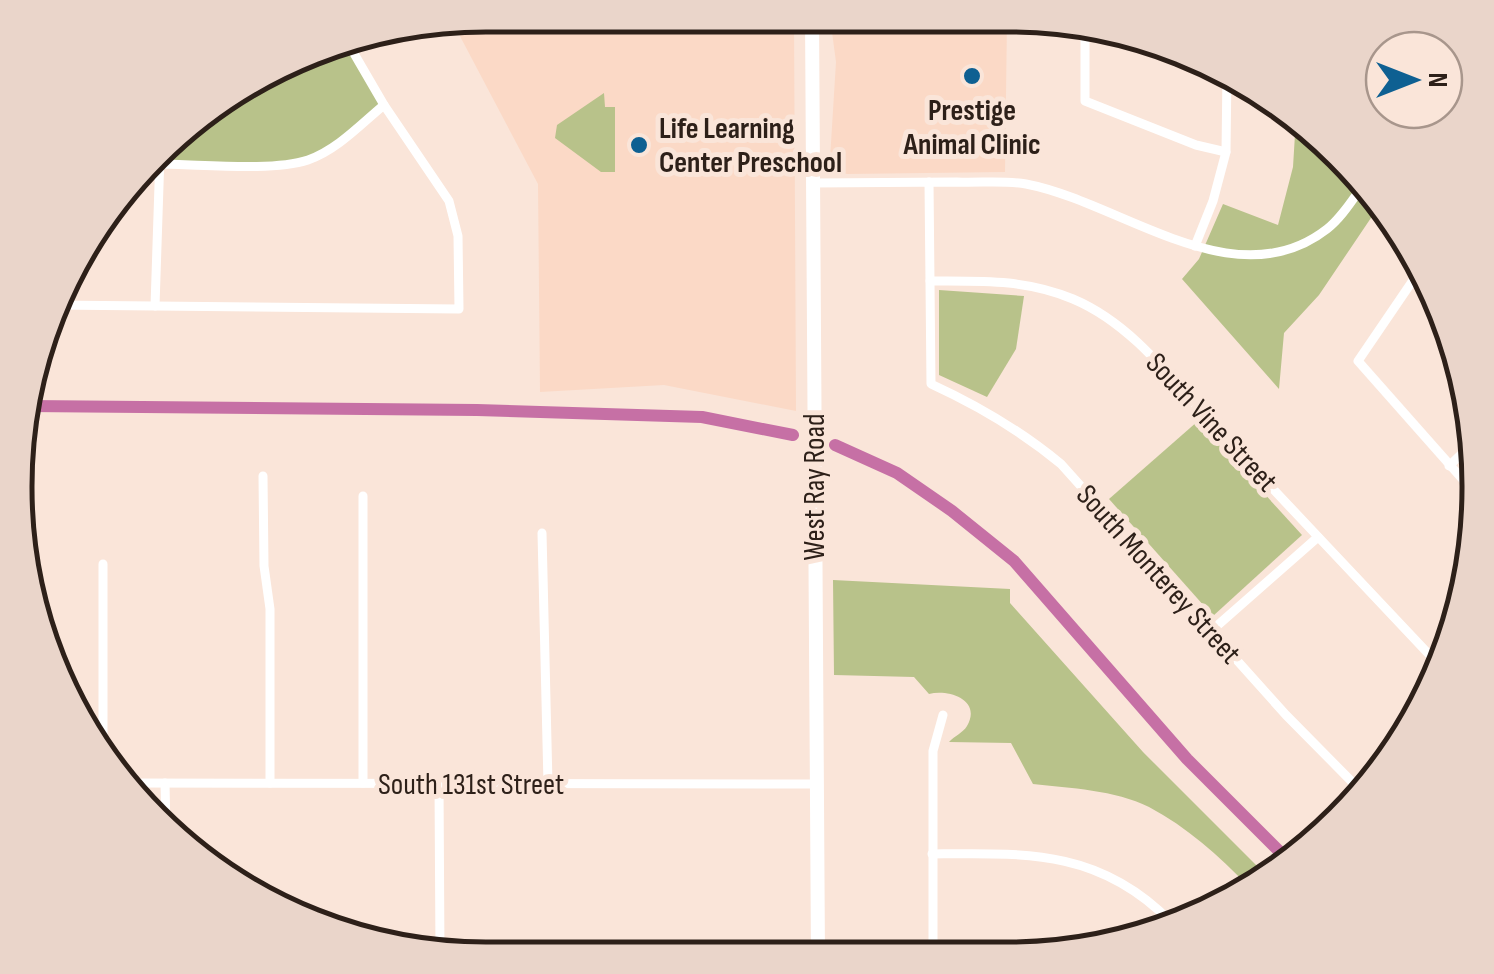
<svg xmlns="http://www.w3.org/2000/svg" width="1494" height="974" font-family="'Sofia Sans Condensed',sans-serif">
  <rect width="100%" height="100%" fill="#fae5d9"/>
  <g fill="#fbd9c6">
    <polygon points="487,15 794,17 796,411 664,385 540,392 538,184 452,21"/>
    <polygon points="830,17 1007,19 1005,172 847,174 835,170 830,159 836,62"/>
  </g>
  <g fill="#b8c28a">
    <polygon points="348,38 384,105 333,147 287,165 159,164 160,155 224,95 336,40"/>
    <polygon points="604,93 605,107 615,107 615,172 601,172 555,138 557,125"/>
    <polygon points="1296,118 1319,133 1377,209 1319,295 1284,333 1279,389 1182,279 1199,259 1223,204 1278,225 1293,167"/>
    <polygon points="939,290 1024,296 1016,349 987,397 939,375"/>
    <polygon points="1198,421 1302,535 1213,616 1109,499"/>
    <path d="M833,580L1010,589V603L1143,752L1264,873L1248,886C1219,856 1187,827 1149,807C1115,790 1070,788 1033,784L1011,743L949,742C954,736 963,733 967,726C982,700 949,689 929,694L914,677L834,675Z"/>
  </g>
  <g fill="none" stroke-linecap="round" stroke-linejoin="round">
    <g stroke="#c670a5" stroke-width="12">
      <polyline points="28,406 477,410 702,417 793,435"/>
      <polyline points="835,445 897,473 952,511 1014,561 1187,759 1285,857"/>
    </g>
    <g stroke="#fff" stroke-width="9">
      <polyline points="1085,24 1085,101 1196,145 1226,152"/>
      <path d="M159,164C200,164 271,172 308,160C337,150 361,124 384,105"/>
      <path d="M929,182L931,384C979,406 1020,430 1061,464L1286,715L1364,794"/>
      <path d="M813,183C861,183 909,182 957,182C980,183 1004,180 1026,184C1121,202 1235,301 1327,229C1341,218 1351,202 1361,188"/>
      <polyline points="1195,246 1213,201 1226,152 1227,71"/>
      <polyline points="1422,267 1358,361 1473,491"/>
      <path d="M930,281C980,281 1026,279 1073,299C1137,326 1178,388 1224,437C1296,513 1367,589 1439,665"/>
      <polyline points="52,305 459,309 458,236 449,201 384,105 352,50 348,38"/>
      <polyline points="155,306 160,155"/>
      <polyline points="1449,466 1474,442"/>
      <polyline points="263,476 264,566 270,609 270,783"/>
      <polyline points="363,496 363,783"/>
      <polyline points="542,533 548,784"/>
      <polyline points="1210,632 1318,537"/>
      <polyline points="103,753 103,564"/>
      <polyline points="127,783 816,784"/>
      <polyline points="165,783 166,830"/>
      <polyline points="439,784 440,955"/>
      <path d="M932,854C1026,853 1100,849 1171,922"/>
      <polyline points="933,957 933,751 943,715"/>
    </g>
    <polyline stroke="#fff" stroke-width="14" points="812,17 818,957"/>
  </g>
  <g fill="#0e6092" stroke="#fae5d9" stroke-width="4">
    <circle cx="972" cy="76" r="10"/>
    <circle cx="639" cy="145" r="10"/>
  </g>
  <g text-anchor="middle" stroke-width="10" stroke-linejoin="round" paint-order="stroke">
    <g font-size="30" font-weight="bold" fill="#2d2019" stroke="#fae5d9">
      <text x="972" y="120">Prestige<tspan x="972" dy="34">Animal Clinic</tspan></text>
      <text x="659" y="138" text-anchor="start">Life Learning<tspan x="659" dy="34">Center Preschool</tspan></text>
    </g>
    <g font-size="30" fill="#2d2019" stroke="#fae5d9">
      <text transform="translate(1212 422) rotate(47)" y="10">South Vine Street</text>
      <text transform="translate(814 487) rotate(-90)" y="10">West Ray Road</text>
      <text transform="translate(1159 574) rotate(48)" y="10">South Monterey Street</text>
      <text x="471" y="794">South 131st Street</text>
    </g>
  </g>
  <path d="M0 0H1494V974H0ZM486 32H1008A454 454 0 0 1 1462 486V488A454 454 0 0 1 1008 942H486A454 454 0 0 1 32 488V486A454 454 0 0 1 486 32Z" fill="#ead5ca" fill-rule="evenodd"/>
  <path fill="none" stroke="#2d2019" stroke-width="5" d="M486 32H1008A454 454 0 0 1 1462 486V488A454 454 0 0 1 1008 942H486A454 454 0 0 1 32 488V486A454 454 0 0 1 486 32Z"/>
  <g transform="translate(1414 80) rotate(90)"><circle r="48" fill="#fae5d9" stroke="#a8968c" stroke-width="2.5"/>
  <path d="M0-8L18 38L0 25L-18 38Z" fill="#0e6092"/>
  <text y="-15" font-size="28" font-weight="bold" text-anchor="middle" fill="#2d2019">N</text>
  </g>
</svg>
